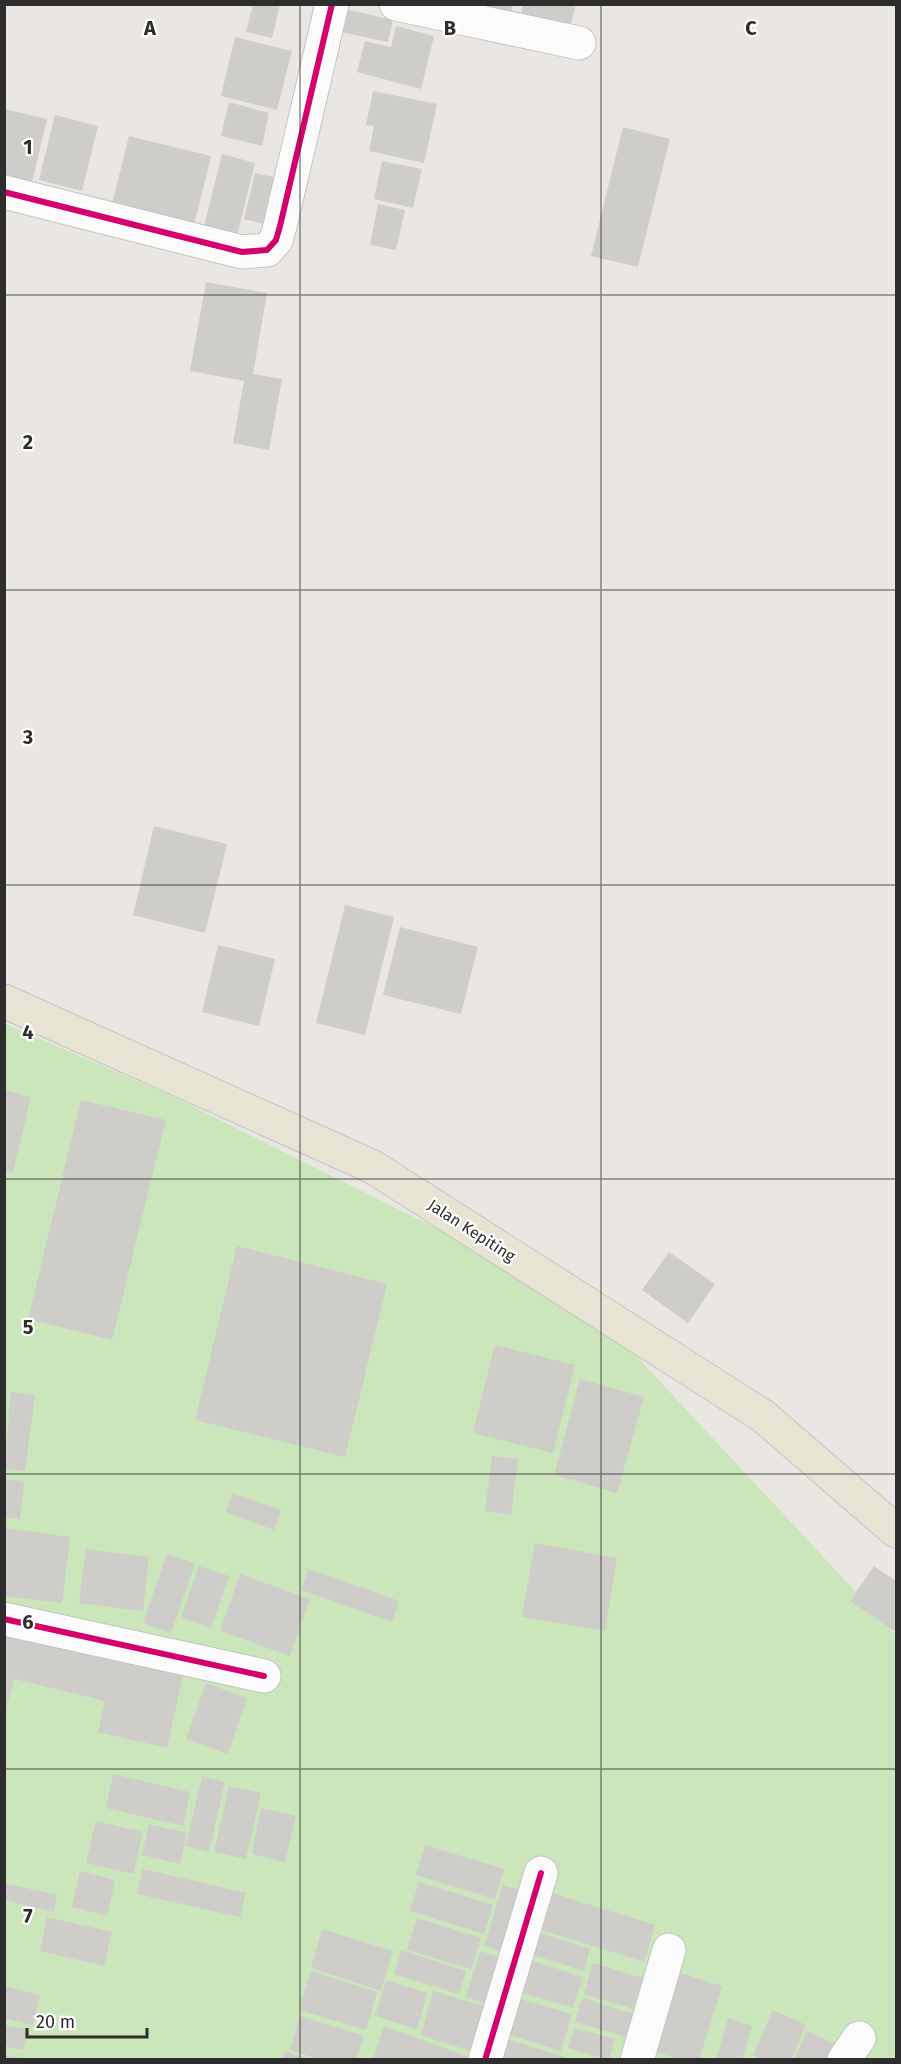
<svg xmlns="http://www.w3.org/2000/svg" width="901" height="2064" font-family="'Fira Sans',sans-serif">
  <rect width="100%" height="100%" fill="#eae7e2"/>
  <polygon fill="#cbe6bb" points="4,1023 172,1096 588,1304 896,1635 896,2059 5,2059"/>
  <g fill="#cfcdc9">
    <polygon points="253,4 280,4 272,38 246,32"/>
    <polygon points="479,4 513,4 509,23 477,15"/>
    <polygon points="523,4 576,4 570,28 521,16"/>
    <polygon points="340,8 393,20 388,42 336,31"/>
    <polygon points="396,26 434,36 421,89 357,72 365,41 391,47"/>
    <polygon points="235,37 292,51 277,110 221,96"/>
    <polygon points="373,91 437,104 424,163 369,151 374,126 366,125"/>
    <polygon points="229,102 269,113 262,146 221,136"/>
    <polygon points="5,109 47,119 30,190 5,183"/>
    <polygon points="55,115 98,126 82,191 39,180"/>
    <polygon points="623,127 670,139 638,267 591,256"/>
    <polygon points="129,136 211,156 194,225 112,204"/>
    <polygon points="222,154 255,163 236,240 203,231"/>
    <polygon points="382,161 422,169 413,208 374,199"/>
    <polygon points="255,173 287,180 275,227 244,219"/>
    <polygon points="378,204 405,210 396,250 370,245"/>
    <polygon points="206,282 267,293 253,374 282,379 269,450 233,443 244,381 190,371"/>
    <polygon points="154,826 227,844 205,933 133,915"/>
    <polygon points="345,905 394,917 365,1035 316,1023"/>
    <polygon points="400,927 478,947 461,1014 383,995"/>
    <polygon points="218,945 275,959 259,1026 202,1012"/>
    <polygon points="5,1090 31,1097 13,1172 5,1170"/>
    <polygon points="81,1100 166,1120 112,1340 28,1319"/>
    <polygon points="237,1246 387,1284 345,1457 195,1420"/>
    <polygon points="669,1252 715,1284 688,1323 642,1290"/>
    <polygon points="495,1345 575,1365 553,1453 473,1433"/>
    <polygon points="580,1379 644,1397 617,1493 554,1475"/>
    <polygon points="11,1392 35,1395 25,1471 4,1469"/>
    <polygon points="492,1456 518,1459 511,1515 485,1511"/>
    <polygon points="4,1479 24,1481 20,1519 4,1517"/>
    <polygon points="232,1493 281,1510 274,1530 226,1512"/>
    <polygon points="4,1528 70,1537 62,1603 4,1596"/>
    <polygon points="535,1543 617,1558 605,1631 522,1617"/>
    <polygon points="86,1549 149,1557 143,1611 79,1603"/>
    <polygon points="167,1554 195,1563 171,1633 143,1623"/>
    <polygon points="199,1566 229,1576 211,1628 181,1617"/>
    <polygon points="874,1566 896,1581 896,1632 850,1601"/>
    <polygon points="309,1569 399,1601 392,1622 301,1590"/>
    <polygon points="240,1574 310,1599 290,1656 220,1631"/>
    <polygon points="4,1626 185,1667 167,1748 98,1732 105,1701 14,1679 4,1717"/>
    <polygon points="206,1683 247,1698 228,1754 186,1739"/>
    <polygon points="113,1774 190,1792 183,1826 106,1808"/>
    <polygon points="202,1776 225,1782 209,1852 186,1846"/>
    <polygon points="229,1786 261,1793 246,1859 214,1852"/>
    <polygon points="261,1808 296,1816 285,1863 252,1854"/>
    <polygon points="96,1821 143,1832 133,1874 86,1863"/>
    <polygon points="149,1824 187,1833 180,1864 142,1855"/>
    <polygon points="425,1845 504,1869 495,1899 416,1875"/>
    <polygon points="143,1869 246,1893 240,1917 137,1894"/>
    <polygon points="80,1871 115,1880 107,1916 72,1907"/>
    <polygon points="419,1882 493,1905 484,1934 410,1911"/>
    <polygon points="4,1883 57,1895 54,1912 4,1900"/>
    <polygon points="503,1885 528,1892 510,1954 484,1946"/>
    <polygon points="549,1892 655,1925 644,1962 538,1929"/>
    <polygon points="47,1917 112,1932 104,1966 40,1951"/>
    <polygon points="417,1918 481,1938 471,1969 407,1950"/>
    <polygon points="322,1929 393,1951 381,1991 311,1968"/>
    <polygon points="537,1932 590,1949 584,1971 530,1954"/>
    <polygon points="401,1950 466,1971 459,1994 394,1974"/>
    <polygon points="480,1951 508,1960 494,2006 466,1997"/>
    <polygon points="527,1959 583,1977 573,2008 517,1991"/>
    <polygon points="593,1963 643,1978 633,2009 584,1994"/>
    <polygon points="668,1969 722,1986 699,2060 681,2060 644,2048"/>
    <polygon points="311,1971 377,1992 366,2030 299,2010"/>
    <polygon points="386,1980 427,1993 417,2029 375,2016"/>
    <polygon points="4,1986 40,1995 33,2025 4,2018"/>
    <polygon points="433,1991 493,2009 479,2054 421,2035"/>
    <polygon points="517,1998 572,2014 561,2051 506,2034"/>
    <polygon points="582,1998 633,2014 626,2037 575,2022"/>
    <polygon points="773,2010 806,2025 791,2060 763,2060 753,2055"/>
    <polygon points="300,2016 364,2036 356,2060 321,2060 290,2050"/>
    <polygon points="728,2018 752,2026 742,2060 716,2060"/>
    <polygon points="4,2025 28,2030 23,2050 4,2046"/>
    <polygon points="384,2026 477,2060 373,2060"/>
    <polygon points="575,2028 615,2039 609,2060 568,2048"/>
    <polygon points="807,2031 835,2044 828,2060 794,2060"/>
    <polygon points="503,2038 565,2057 564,2060 496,2060"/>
    <polygon points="285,2051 308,2059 308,2060 282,2060"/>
    <polygon points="4,2054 24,2059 24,2060 4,2060"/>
  </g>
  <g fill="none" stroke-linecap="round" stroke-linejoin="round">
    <defs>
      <g id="minor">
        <polyline points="396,4 579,43"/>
        <polyline points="4,192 242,252 267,250 276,240 280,226 332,4"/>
        <polyline points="4,1619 264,1676"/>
        <polyline points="485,2060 541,1873"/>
        <polyline points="637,2060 669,1950"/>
        <polyline points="844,2060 859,2038"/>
      </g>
      <polyline id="major" points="4,1001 373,1167 763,1416 896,1531"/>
    </defs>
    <use href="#minor" stroke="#c4c3c3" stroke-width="35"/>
    <use href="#major" stroke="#c6c4c3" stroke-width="35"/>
    <use href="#minor" stroke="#fcfbfb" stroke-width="33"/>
    <use href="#major" stroke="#e7e4d4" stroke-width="33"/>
    <defs>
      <g id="cycleway">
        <polyline points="4,192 242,252 267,250 276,240 280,226 332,4"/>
        <polyline points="4,1619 264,1676"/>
        <polyline points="485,2060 541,1873"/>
      </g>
    </defs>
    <use href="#cycleway" stroke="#fff" stroke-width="10"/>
    <use href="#cycleway" stroke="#d6006c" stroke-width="6"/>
  </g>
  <path fill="none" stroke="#2d2d2d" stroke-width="1.5" stroke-opacity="0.55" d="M300,4V2060M601,4V2060M4,295H896M4,590H896M4,885H896M4,1179H896M4,1474H896M4,1769H896"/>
  <g text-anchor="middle" stroke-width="4.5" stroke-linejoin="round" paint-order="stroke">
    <g font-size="16" fill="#2d2d2d" stroke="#fff">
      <text transform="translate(472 1230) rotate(33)" y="6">Jalan Kepiting</text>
    </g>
  </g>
  <g font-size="20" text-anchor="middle" font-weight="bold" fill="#2d2d2d" stroke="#fff" stroke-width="4.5" stroke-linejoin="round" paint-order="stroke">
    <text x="150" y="35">A</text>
    <text x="450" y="35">B</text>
    <text x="751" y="35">C</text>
    <text x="28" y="154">1</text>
    <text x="28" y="449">2</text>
    <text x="28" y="744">3</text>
    <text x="28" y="1039">4</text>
    <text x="28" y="1334">5</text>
    <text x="28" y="1629">6</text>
    <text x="28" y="1923">7</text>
  </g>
  <rect width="901" height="2064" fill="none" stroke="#2d2d2d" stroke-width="12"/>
  <path d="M27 2028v9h120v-9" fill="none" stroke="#2d2d2d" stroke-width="3"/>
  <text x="36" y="2028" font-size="18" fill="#2d2d2d" stroke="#ffffff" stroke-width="4.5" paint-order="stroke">20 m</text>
</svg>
